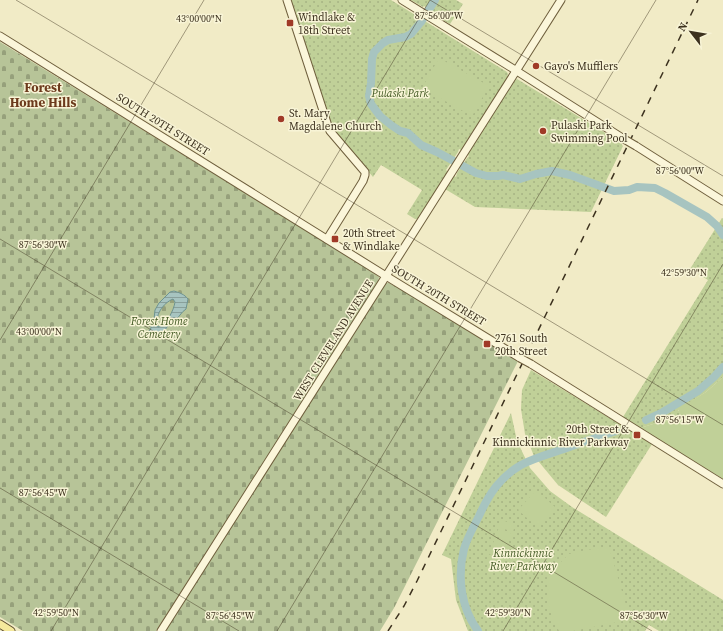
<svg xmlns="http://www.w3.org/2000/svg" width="723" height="631" font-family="'Source Serif 4',serif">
  <defs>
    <pattern id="cemetery-stones" width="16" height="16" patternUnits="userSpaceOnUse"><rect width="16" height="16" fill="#b7c498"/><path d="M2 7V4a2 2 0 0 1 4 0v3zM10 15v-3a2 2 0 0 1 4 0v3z" fill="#96a07b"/></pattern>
    <pattern id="park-dots" width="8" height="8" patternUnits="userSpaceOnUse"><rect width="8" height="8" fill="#c0d098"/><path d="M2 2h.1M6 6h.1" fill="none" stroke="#a6b383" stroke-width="1.8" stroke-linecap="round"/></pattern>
    <pattern id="water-rules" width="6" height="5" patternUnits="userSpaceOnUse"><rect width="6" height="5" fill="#a7c4c0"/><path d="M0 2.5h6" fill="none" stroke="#89a09b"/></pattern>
  </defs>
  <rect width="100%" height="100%" fill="#f1ebc6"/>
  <g fill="url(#cemetery-stones)">
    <polygon points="0,42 365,267 379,277 378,282 156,631 23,631 0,617"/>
    <polygon points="386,283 389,283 407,293 518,361 394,608 380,631 165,631 384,286"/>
  </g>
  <g fill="url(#park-dots)">
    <polygon points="291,0 391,0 507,72 508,74 507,78 461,150 459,149 458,152 446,170 448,172 417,219 415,219 407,214 422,190 381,165 373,177 338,136 332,126"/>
    <polygon points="411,0 456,0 463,4 450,24 433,14 434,12 424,6 423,7"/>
    <polygon points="517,79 622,143 622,145 623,146 591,212 475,207 445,189 453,175 456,177 457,173 467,158 469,156 467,154 514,81"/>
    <polygon points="722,218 723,219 723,377 706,392 678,410 681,414 665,422 653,424 640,428 623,417 708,280 690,269"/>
    <polygon points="531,370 652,444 606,517 558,485 534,456 525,434 521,409 522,390"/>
    <polygon points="511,413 517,441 530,468 550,491 572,507 723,600 723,631 659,631 649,625 645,631 468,631 456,600 451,559 442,555"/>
  </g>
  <g fill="#c0d098">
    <polygon points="347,11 362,21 357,29 342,20"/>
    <polygon points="439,58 489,86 472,116 422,88"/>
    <polygon points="723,377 723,479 640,428 653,424 665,422 680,414 678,409 706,392"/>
    <polygon points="536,490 555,507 536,526 518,510"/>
    <polygon points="502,520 515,525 513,532 499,527"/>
    <polygon points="498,529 513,534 510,541 496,536"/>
    <polygon points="495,539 509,544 506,550 492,545"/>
    <polygon points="609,547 628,612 623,621 573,631 559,631 552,617 547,600 548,583 557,566 569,554 586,550"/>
    <polygon points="491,548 505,553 503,560 489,554"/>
    <polygon points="488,557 502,563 500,569 486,564"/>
  </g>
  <path fill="url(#water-rules)" stroke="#6d9390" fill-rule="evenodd" d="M174,291C180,293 184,294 188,299L186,309C181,312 179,318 174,321C173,322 172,322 171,323C162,330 165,339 150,335L149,331L151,328V324L154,319L155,310L159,303L170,292ZM173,299L175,302C174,310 166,326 158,327C154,316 163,303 173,299Z"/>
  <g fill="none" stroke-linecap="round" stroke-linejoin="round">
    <g stroke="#a7c4c0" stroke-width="8">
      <polyline points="435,0 421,22 411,34 405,37 388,40 383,43 374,52 372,59 371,83 369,96 371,104 380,116 391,125 400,131 408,133 421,145 437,152 476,173 487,176 498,176 503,175 520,179 536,174 552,171 570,175 614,191 629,190 637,187 655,188 665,193 707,217 717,226 723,235"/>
      <polyline points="646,420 663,412 698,391 714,377 723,367"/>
      <path d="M478,631C461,608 457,577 464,549C467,538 474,526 479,516C489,494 500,477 521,465C534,458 549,454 564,449C581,443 598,437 616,431"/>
    </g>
    <defs>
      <g id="secondary">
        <polyline points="287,0 328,126 330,131 365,172 365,175 363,181 327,239"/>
        <polyline points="402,0 512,68 624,139"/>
        <polyline points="0,36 386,276 520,358"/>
        <polyline points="636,146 723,201"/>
        <polyline points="531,364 723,484"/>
        <polyline points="161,631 561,0"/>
      </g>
      <polyline id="primary" points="0,624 11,631"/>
    </defs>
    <use href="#secondary" stroke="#6f5f3d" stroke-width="9"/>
    <use href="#primary" stroke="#5b4b2e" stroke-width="9"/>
    <use href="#secondary" stroke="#fbf6da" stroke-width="7"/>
    <use href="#primary" stroke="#f5e99c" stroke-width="7"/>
    <polyline stroke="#3d321f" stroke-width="1.5" stroke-dasharray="7 7" stroke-linecap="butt" points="388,631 404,606 417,581 698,0"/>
    <defs>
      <g id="secondary-bridge">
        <polyline points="624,139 636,146"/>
        <polyline points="520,358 531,364"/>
      </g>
    </defs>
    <use href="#secondary-bridge" stroke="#6f5f3d" stroke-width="9" stroke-linecap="butt"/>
    <use href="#secondary-bridge" stroke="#fbf6da" stroke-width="7"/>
  </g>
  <path fill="none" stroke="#3d321f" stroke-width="1" stroke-opacity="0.45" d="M16,0L723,425M430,0L723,176M0,239L652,631M0,340L204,0M0,488L239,631M51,631L430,0M277,631L656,0M503,631L723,264"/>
  <g fill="#a03a27" stroke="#f8f4d6" stroke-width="1.5">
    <rect x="286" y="19" width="8" height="8" rx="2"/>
    <circle cx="536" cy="66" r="4"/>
    <circle cx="281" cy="119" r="4"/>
    <circle cx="543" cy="131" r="4"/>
    <rect x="331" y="235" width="8" height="8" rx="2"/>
    <rect x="483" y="340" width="8" height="8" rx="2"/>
    <rect x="633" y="431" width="8" height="8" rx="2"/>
  </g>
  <g text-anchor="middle" stroke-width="3" stroke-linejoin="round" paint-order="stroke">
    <g font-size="11" fill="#3d321f" stroke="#f8f4d6" text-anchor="start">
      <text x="298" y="21">Windlake &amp;<tspan x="298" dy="13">18th Street</tspan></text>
      <text x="544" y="70">Gayo's Mufflers</text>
      <text x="289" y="117">St. Mary<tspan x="289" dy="13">Magdalene Church</tspan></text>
      <text x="551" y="129">Pulaski Park<tspan x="551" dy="13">Swimming Pool</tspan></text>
      <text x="343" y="237">20th Street<tspan x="343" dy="13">&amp; Windlake</tspan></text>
      <text x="495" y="342">2761 South<tspan x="495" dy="13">20th Street</tspan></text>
      <text x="629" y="433" text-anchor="end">20th Street &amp;<tspan x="629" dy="13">Kinnickinnic River Parkway</tspan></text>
    </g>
    <g font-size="11" font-style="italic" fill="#435a24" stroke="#f8f4d6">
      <text x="400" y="97">Pulaski Park</text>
      <text x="159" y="325">Forest Home<tspan x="159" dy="13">Cemetery</tspan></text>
      <text x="523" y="557">Kinnickinnic<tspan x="523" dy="13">River Parkway</tspan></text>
    </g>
    <g font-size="11" fill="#3d321f" stroke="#f8f4d6">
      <text transform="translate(163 124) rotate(32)" y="4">SOUTH 20TH STREET</text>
      <text transform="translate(439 295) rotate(31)" y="4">SOUTH 20TH STREET</text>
      <text transform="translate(333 340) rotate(-58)" y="4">WEST CLEVELAND AVENUE</text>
    </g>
    <g font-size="13" font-weight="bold" fill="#6c3a1c" stroke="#f8f4d6">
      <text x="43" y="92">Forest<tspan x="43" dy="15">Home Hills</tspan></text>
    </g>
  </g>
  <g font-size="10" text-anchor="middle" fill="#3d321f" stroke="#f8f4d6" stroke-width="3" stroke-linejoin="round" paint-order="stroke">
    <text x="439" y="19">87°56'00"W</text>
    <text x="199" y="22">43°00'00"N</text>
    <text x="680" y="174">87°56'00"W</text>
    <text x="43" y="248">87°56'30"W</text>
    <text x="684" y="276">42°59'30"N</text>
    <text x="39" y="335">43°00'00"N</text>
    <text x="680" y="423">87°56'15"W</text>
    <text x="43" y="496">87°56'45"W</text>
    <text x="56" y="616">42°59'50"N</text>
    <text x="508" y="616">42°59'30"N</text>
    <text x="230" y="619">87°56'45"W</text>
    <text x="644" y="619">87°56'30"W</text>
  </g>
  <g transform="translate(691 32) rotate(301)" stroke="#f8f4d6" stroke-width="3" paint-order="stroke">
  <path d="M0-3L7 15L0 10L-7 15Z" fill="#3d321f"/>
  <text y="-6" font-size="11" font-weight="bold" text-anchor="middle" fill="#3d321f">N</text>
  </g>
</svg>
